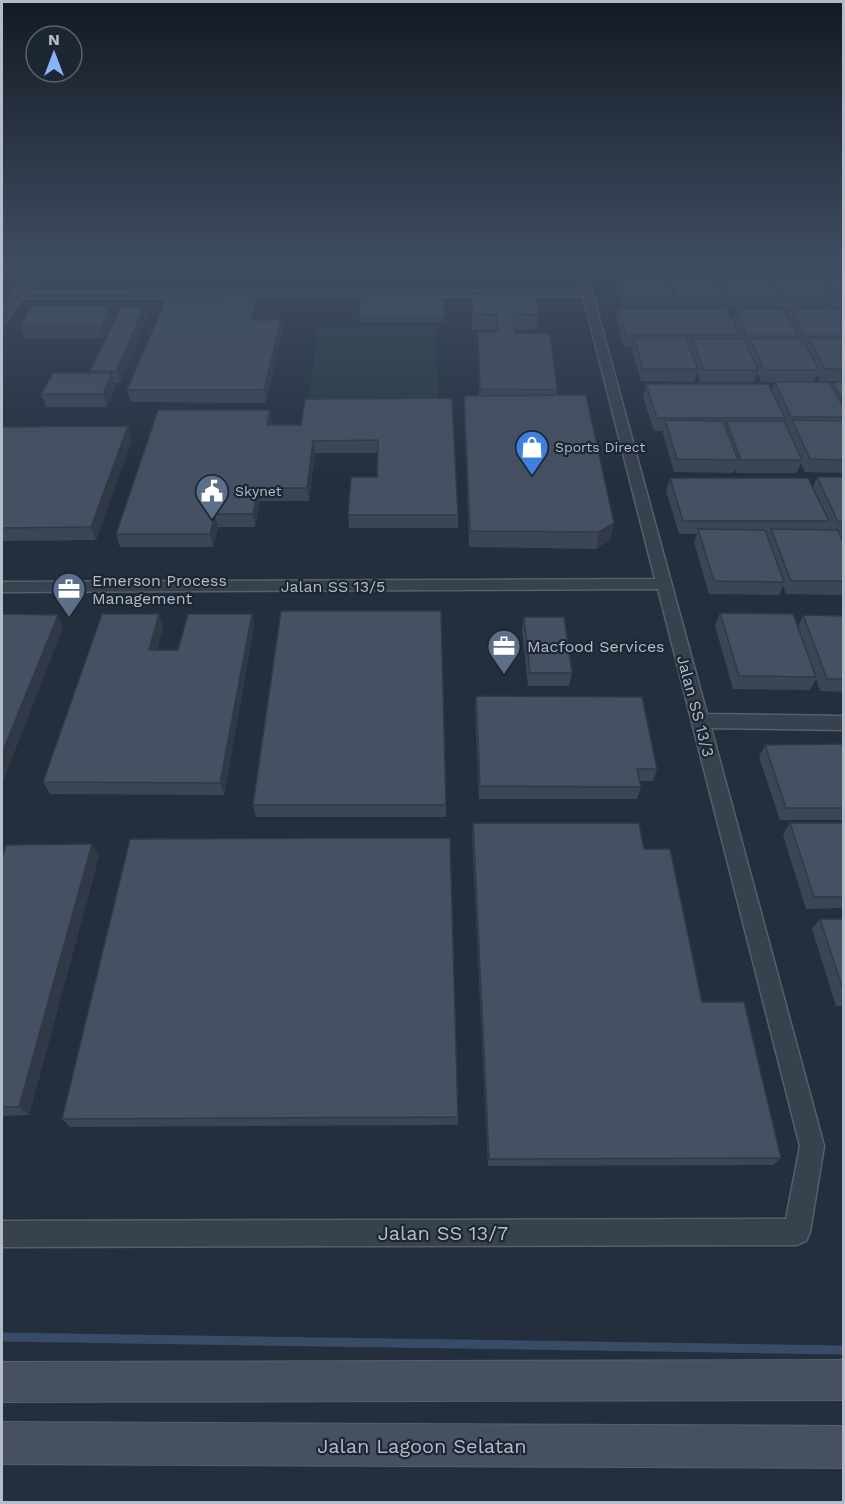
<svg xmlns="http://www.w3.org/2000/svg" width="845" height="1504" font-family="'Work Sans',sans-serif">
  <rect width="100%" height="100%" fill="#242f3e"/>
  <polygon fill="#263c3f" points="435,325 439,407 307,408 319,326"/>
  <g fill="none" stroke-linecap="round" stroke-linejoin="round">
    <polyline stroke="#394c67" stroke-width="9" points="2,1337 844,1350"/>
    <defs>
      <polygon id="street" points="32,266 42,266 25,292 581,290 575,266 585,266 707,714 844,716 844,730 711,728 824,1146 810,1232 806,1241 797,1245 2,1247 2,1221 786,1219 800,1146 658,589 2,592 2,582 655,579 583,296 21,298 6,321 2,322 2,312"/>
      <g id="secondary">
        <polygon points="844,1360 844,1400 2,1402 2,1362"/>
        <polygon points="2,1422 844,1426 844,1468 2,1464"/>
      </g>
    </defs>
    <use href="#street" stroke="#565f6c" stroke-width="3"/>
    <use href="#secondary" stroke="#565f6c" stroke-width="2"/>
    <use href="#street" fill="#38414e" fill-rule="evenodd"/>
    <use href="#secondary" fill="#465061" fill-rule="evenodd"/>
  </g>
  <g fill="#3b4654" fill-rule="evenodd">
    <polygon points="68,266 156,266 152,276 71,277"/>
    <polygon points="192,266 289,266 287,274 193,274"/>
    <polygon points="325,266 424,266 424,274 326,274"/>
    <polygon points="456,266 541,266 540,276 456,277"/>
    <path d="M608,266H843V309H839L843,316V473L805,472L801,463L797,473H737L735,469L734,473L674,472L663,433V431H654L643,397L646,384L772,391L775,382H761L757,373L754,382H700L697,372L694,382L641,381L632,350L633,347H624L616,320L618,308H622L615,284L616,281H612ZM724,300L728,310H734L732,317L722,308ZM830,303L833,308H828ZM784,310H789L787,316ZM817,375L820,382H833L832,385L814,382Z"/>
    <polygon points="472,293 539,315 537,330 515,330 515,333 557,390 557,395 614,523 610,540 596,549 469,547 464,412 464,396 479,395 478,348 478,332 496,332 496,330 472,330"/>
    <polygon points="257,299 259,311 256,320 281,320 282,332 266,403 131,402 127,390"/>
    <polygon points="144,307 147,319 120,383 115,383 116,386 107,407 46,407 41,394 91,373 90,371"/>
    <polygon points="113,318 104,338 24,338 20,326"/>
    <polygon points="359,318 445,318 445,322 360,322"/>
    <polygon points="452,398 458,515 458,528 349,528 348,515 377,477 378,453 315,453 309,501 260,501 255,527 218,527 213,547 120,547 116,534 270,410 272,425 301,425"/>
    <polygon points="128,426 132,439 96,540 2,541 2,427"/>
    <polygon points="817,477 843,477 843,595 786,594 783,586 779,595 709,594 694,542 697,534 679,534 666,491 670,478 813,487"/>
    <polygon points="720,613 798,627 803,615 843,616 843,692 820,691 816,679 810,690 733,689 715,626"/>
    <polygon points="252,614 254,627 224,795 50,794 43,782 163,627 157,650 178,650"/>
    <polygon points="524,617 572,673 569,686 528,686 522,630"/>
    <polygon points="476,696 657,769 653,781 640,781 641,787 637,799 479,799 475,709"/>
    <polygon points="843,744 843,820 780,820 759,757 765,745"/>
    <polygon points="253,805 446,805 446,817 256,817"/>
    <polygon points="473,823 644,849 702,1002 781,1158 773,1165 488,1166 472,835"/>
    <polygon points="790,823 843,823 843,908 806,909 783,835"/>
    <polygon points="99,856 29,1115 2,1116 2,859"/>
    <polygon points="820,919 843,919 843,1006 836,1006 812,929"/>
    <polygon points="458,1117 458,1125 70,1127 62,1119"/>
  </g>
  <g fill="#303945">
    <polygon points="149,266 156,266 152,276"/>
    <polygon points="257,299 259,311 253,332 251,320"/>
    <polygon points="110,306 113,318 104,338 101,326"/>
    <polygon points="144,307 147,319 120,383 116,371"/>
    <polygon points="281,320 282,332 266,403 264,390"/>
    <polygon points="112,373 116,386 107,407 103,394"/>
    <polygon points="270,410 272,422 269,437 267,425"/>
    <polygon points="128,426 132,439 96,540 91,527"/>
    <polygon points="313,441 315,453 309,501 307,488"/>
    <polygon points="258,488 260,501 255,527 253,514"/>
    <polygon points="215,514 218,527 213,547 210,534"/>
    <polygon points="614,523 610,540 596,549 599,532"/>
    <polygon points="159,614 163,627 153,663 149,650"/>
    <polygon points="252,614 254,627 224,795 220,783"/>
    <polygon points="58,615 63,628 2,784 2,753"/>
    <polygon points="92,844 99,856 29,1115 19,1107"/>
  </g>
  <g fill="#455162" stroke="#303945" stroke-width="1.5">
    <polygon points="613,266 659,266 660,269 614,269"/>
    <polygon points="664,266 710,266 712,270 665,269"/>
    <polygon points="716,266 762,266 765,270 718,270"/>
    <polygon points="767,266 813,266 816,271 770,271"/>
    <polygon points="819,266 843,266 843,270 822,270"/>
    <polygon points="617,272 663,272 673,297 624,297"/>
    <polygon points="667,272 713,273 725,297 676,297"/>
    <polygon points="720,273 766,273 780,298 731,298"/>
    <polygon points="770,273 816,273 832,298 783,298"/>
    <polygon points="822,273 843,273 843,297 838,297"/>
    <polygon points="472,293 536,294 539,315 513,314 515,333 550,334 557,390 480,389 478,332 498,332 497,315 473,314"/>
    <polygon points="166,299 257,299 251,320 281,320 264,390 127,390"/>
    <polygon points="360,299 443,299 445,318 359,318"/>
    <polygon points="32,306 110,306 101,326 20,326"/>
    <polygon points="121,307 144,307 116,371 90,371"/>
    <polygon points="618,308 727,308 740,335 626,335"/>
    <polygon points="734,308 783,308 798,336 747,336"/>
    <polygon points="790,308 839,308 843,316 843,336 805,336"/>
    <polygon points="634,338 686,338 698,369 643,369"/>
    <polygon points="808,338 843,339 843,369 825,369"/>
    <polygon points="692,339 744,339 758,370 704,370"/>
    <polygon points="750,339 802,339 819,370 764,370"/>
    <polygon points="53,373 112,373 103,394 41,394"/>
    <polygon points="775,382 830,382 843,407 843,417 791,417"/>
    <polygon points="833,382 843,382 843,401"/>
    <polygon points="646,384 768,384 785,418 657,418"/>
    <polygon points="586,395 614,523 599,532 470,531 464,396"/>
    <polygon points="452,398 458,515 348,515 351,477 377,477 378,440 313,441 307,488 258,488 253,514 215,514 210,534 116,534 158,410 270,410 267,425 301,425 305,399"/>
    <polygon points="665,420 723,421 738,460 677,459"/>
    <polygon points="792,420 843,421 843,460 810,459"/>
    <polygon points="726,421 784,421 802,460 741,460"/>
    <polygon points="128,426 91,527 2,528 2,427"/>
    <polygon points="817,477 843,477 843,522 838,522"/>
    <polygon points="670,478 808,478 829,521 683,521"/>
    <polygon points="698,529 765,530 784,582 714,581"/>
    <polygon points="771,529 838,530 843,542 843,581 791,581"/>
    <polygon points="281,611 441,611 446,805 253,805"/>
    <polygon points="720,613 793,614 816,677 739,676"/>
    <polygon points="2,614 58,615 2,753"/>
    <polygon points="102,614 159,614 149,650 178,650 188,614 252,614 220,783 43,782"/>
    <polygon points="803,615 843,616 843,679 827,679"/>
    <polygon points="524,617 564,617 572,673 530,673"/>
    <polygon points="476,696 642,697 657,769 637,769 641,787 480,786"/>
    <polygon points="843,744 843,808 786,808 765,745"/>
    <polygon points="473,823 639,823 644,849 670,849 702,1002 744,1002 781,1158 489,1159"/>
    <polygon points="790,823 843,823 843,897 814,897"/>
    <polygon points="450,838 458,1117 62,1119 130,839"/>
    <polygon points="92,844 19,1107 2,1107 2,859 6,845"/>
    <polygon points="820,919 843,919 843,990"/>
  </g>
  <linearGradient id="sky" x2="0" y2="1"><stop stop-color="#141a22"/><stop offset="0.56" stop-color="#3f4d63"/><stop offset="1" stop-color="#3f4d63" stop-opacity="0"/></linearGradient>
  <rect width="845" height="477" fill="url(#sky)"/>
  <defs>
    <symbol id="shop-pin" viewBox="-11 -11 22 30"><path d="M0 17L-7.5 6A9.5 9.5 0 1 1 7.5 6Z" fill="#3f7fe0" stroke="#1d2633"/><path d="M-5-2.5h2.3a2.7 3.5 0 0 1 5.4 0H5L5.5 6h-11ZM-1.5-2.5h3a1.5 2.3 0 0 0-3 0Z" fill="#fff"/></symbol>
    <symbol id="civic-pin" viewBox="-11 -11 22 30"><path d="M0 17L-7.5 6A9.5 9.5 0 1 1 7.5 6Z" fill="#5c6f8a" stroke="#1d2633"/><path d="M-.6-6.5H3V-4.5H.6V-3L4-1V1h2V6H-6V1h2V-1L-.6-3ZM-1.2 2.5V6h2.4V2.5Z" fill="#fff"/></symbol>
    <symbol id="office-pin" viewBox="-11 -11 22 30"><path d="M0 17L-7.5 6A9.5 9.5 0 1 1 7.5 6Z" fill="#5c6f8a" stroke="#1d2633"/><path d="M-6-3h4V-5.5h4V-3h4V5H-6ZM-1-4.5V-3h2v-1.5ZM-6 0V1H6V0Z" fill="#fff"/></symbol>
  </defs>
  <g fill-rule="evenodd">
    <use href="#shop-pin" x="513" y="428" width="38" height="52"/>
    <use href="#civic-pin" x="193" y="472" width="38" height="52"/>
    <use href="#office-pin" x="50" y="570" width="38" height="52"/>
    <use href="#office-pin" x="485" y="627" width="38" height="52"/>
  </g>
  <g text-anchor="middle" stroke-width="4.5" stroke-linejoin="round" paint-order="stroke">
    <g font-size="14" fill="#b4bcc9" stroke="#1d2633" text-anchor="start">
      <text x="555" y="452">Sports Direct</text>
      <text x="235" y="496">Skynet</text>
    </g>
    <g font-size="16" fill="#b4bcc9" stroke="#1d2633" text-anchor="start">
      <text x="92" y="586">Emerson Process<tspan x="92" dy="18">Management</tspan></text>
      <text x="527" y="652">Macfood Services</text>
    </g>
    <g font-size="16" fill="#b4bcc9" stroke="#1d2633">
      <text x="333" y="592">Jalan SS 13/5</text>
      <text transform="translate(696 706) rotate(75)" y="6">Jalan SS 13/3</text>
    </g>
    <g font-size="20" fill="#b4bcc9" stroke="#1d2633">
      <text x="443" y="1240">Jalan SS 13/7</text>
      <text x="422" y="1453">Jalan Lagoon Selatan</text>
    </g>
  </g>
  <rect width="845" height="1504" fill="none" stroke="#b4bcc9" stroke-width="6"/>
  <g transform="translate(54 54)"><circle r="28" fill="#1d2633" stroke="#59626f" stroke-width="1.5"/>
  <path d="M0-4.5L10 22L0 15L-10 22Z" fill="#8ab4f8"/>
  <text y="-9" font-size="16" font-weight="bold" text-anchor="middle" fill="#b4bcc9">N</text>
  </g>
</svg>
